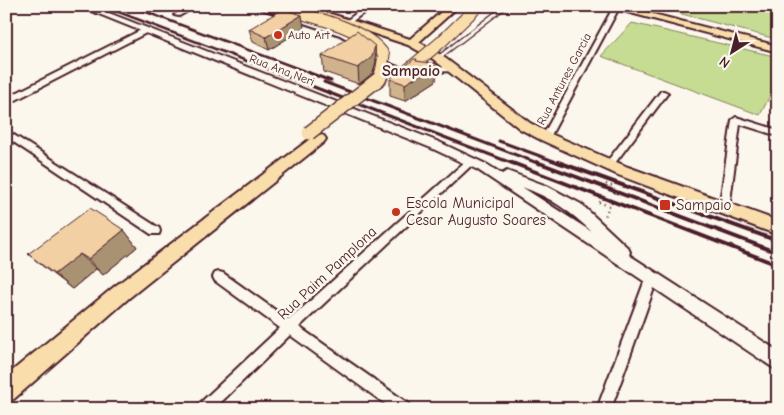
<svg xmlns="http://www.w3.org/2000/svg" width="784" height="415" font-family="'Comic Neue',sans-serif">
  <rect width="100%" height="100%" fill="#fbf7ec"/>
  <filter id="ink" filterUnits="userSpaceOnUse"><feTurbulence type="fractalNoise" baseFrequency=".02" numOctaves="2"/><feDisplacementMap in="SourceGraphic" scale="10" xChannelSelector="R" yChannelSelector="G"/><feConvolveMatrix kernelMatrix="1 2 1 2 8 2 1 2 1" color-interpolation-filters="sRGB"/></filter>
  <g filter="url(#ink)">
    <g fill="#c5dc92" stroke="#887e5e">
      <polygon points="652,6 778,6 778,36 772,38"/>
      <polygon points="632,23 778,57 778,81 760,115 601,56"/>
    </g>
    <g fill="none" stroke-linecap="round" stroke-linejoin="round">
      <defs>
        <polyline id="service" points="438,58 503,8"/>
        <g id="minor">
          <polygon points="189,6 197,6 179,16 174,15"/>
          <path d="M253,6C277,6 338,27 359,40C371,47 380,59 393,65C400,69 409,67 415,71C398,82 376,58 364,49C356,44 348,40 340,35Z"/>
          <polygon points="366,6 373,6 350,23 346,23 346,21"/>
          <polygon points="614,6 620,6 550,137 549,139 543,139 542,137"/>
          <polygon points="453,67 457,69 456,71 426,72 422,70 426,68"/>
          <polygon points="661,91 664,91 668,93 612,167 606,167 604,165 606,163"/>
          <polygon points="736,117 778,130 778,136 740,124 729,209 728,212 720,212 719,209 732,120"/>
          <polygon points="6,130 159,228 160,231 159,234 151,234 6,137"/>
          <polygon points="471,158 476,161 474,163 299,327 409,404 411,409 392,409 290,335 214,409 197,409 199,404 280,328 215,281 213,277 215,273 219,272 223,273 289,320 468,159"/>
          <polygon points="652,272 656,273 658,277 611,409 597,409 646,277 648,273"/>
        </g>
        <polygon id="tertiary" points="143,29 150,31 6,105 6,98"/>
        <path id="secondary" d="M79,6H91L439,142L486,164L502,174L507,171L547,186L581,204L628,248L630,252L629,255L778,351V371L478,170L431,148ZM522,187C550,197 570,211 592,232Z"/>
        <g id="primary">
          <polygon points="290,6 306,6 410,39 448,6 459,6 419,42 441,55 530,123 551,134 628,167 778,221 778,235 618,175 541,140 520,129 433,59 408,45"/>
          <polygon points="604,6 622,6 778,46 778,52"/>
          <polygon points="319,134 324,136 326,139 324,142 129,298 14,399 6,402 6,376 115,286 314,136"/>
        </g>
      </defs>
      <use href="#service" stroke="#4a1f2b" stroke-width="5.5"/>
      <use href="#minor" stroke="#4a1f2b" stroke-width="4"/>
      <use href="#tertiary" stroke="#4a1f2b" stroke-width="4"/>
      <use href="#secondary" stroke="#4a1f2b" stroke-width="4"/>
      <use href="#primary" stroke="#4a1f2b" stroke-width="4"/>
      <g stroke="#4a1f2b" stroke-width="2.5" stroke-dasharray="1 4" stroke-linecap="butt">
        <polyline points="606,184 612,186"/>
        <polyline points="599,202 609,206 604,219"/>
      </g>
      <use href="#service" stroke="#fbf7ec" stroke-width="3"/>
      <use href="#minor" fill="#fbf7ec" fill-rule="evenodd"/>
      <use href="#tertiary" fill="#fbf7ec" fill-rule="evenodd"/>
      <use href="#secondary" fill="#fbf7ec" fill-rule="evenodd"/>
      <use href="#primary" fill="#f9deab" fill-rule="evenodd"/>
      <g stroke="#4a1f2b" stroke-width="2.5">
        <polyline points="103,6 278,73"/>
        <polyline points="130,6 310,73"/>
      </g>
      <g stroke="#4a1f2b" stroke-width="3">
        <polyline points="275,72 514,164"/>
        <polyline points="307,72 331,81"/>
        <polyline points="324,82 540,164"/>
        <polyline points="499,141 562,164"/>
      </g>
      <g stroke="#4a1f2b" stroke-width="4">
        <polyline points="510,162 778,265"/>
        <polyline points="537,162 778,253"/>
        <polyline points="558,162 778,241"/>
      </g>
      <defs>
        <g id="primary-bridge-far1">
          <path d="M274,6C306,16 365,26 384,55L381,73"/>
          <polyline points="404,73 441,42 478,6"/>
        </g>
        <g id="primary-bridge">
          <polyline points="402,75 406,72"/>
          <polyline points="309,133 380,78 382,72"/>
        </g>
      </defs>
      <use href="#primary-bridge-far1" stroke="#4a1f2b" stroke-width="13" stroke-linecap="butt"/>
      <use href="#primary-bridge" stroke="#4a1f2b" stroke-width="16" stroke-linecap="butt"/>
      <use href="#primary-bridge-far1" stroke="#f9deab" stroke-width="11"/>
      <use href="#primary-bridge" stroke="#f9deab" stroke-width="13"/>
    </g>
    <g fill="#d0b38c" stroke="#4a1f2b">
      <polygon points="304,28 269,50 253,42 249,29"/>
      <polygon points="375,46 376,62 373,73 359,84 324,72 322,56"/>
      <polygon points="417,62 436,81 405,101 390,96 390,79"/>
      <polygon points="124,230 137,247 103,275 96,269 72,289 46,269 28,254"/>
    </g>
    <g fill="#a99272" stroke="#4a1f2b">
      <polygon points="302,15 304,28 269,50 266,37"/>
      <polygon points="375,46 376,62 373,73 359,84 358,68"/>
      <polygon points="438,64 436,81 405,101 405,84"/>
      <polygon points="124,230 137,247 103,275 88,259"/>
      <polygon points="80,254 96,269 72,289 54,274"/>
    </g>
    <g fill="#f2d0a3" stroke="#4a1f2b">
      <polygon points="283,9 302,15 266,37 249,29"/>
      <polygon points="357,31 375,46 372,57 358,68 322,56"/>
      <polygon points="414,59 417,59 416,61 438,64 405,84 390,79"/>
      <polygon points="90,208 124,230 88,259 80,254 54,274 28,254"/>
    </g>
  </g>
  <g fill="#c8321e" stroke="#fbf7ec" stroke-width="2">
    <circle cx="278" cy="35" r="5"/>
    <rect x="659" y="199" width="12" height="12" rx="2.5"/>
    <circle cx="396" cy="212" r="5"/>
  </g>
  <g text-anchor="middle" stroke-width="5" stroke-linejoin="round" paint-order="stroke">
    <g font-size="12" fill="#4a1f2b" stroke="#fbf7ec" text-anchor="start">
      <text x="288" y="39">Auto Art</text>
    </g>
    <g font-size="12" fill="#4a1f2b" stroke="#fbf7ec">
      <text transform="translate(282 70) rotate(21)" y="4">Rua Ana Neri</text>
      <text transform="translate(564 79) rotate(-62)" y="4">Rua Antunes Garcia</text>
    </g>
    <g font-size="15" fill="#4a1f2b" stroke="#fbf7ec" text-anchor="start">
      <text x="406" y="208">Escola Municipal<tspan x="406" dy="17">Cesar Augusto Soares</tspan></text>
      <text x="676" y="210">Sampaio</text>
    </g>
    <g font-size="15" fill="#4a1f2b" stroke="#fbf7ec">
      <text transform="translate(327 273) rotate(-43)" y="5">Rua Paim Pamplona</text>
    </g>
    <g font-size="16" font-weight="bold" fill="#4a1f2b" stroke="#fbf7ec">
      <text x="411" y="76">Sampaio</text>
    </g>
  </g>
  <rect width="784" height="415" fill="none" stroke="#fbf7ec" stroke-width="25"/>
  <rect x="12" y="12" width="759" height="390" fill="none" stroke="#4a1f2b" stroke-width="2" filter="url(#ink)"/>
  <g transform="translate(732 52) rotate(216)" stroke="#fbf7ec" stroke-width="4" paint-order="stroke">
  <path d="M0-4L9 19L0 12L-9 19Z" fill="#4a1f2b"/>
  <text y="-8" font-size="14" font-weight="bold" text-anchor="middle" fill="#4a1f2b">N</text>
  </g>
</svg>
